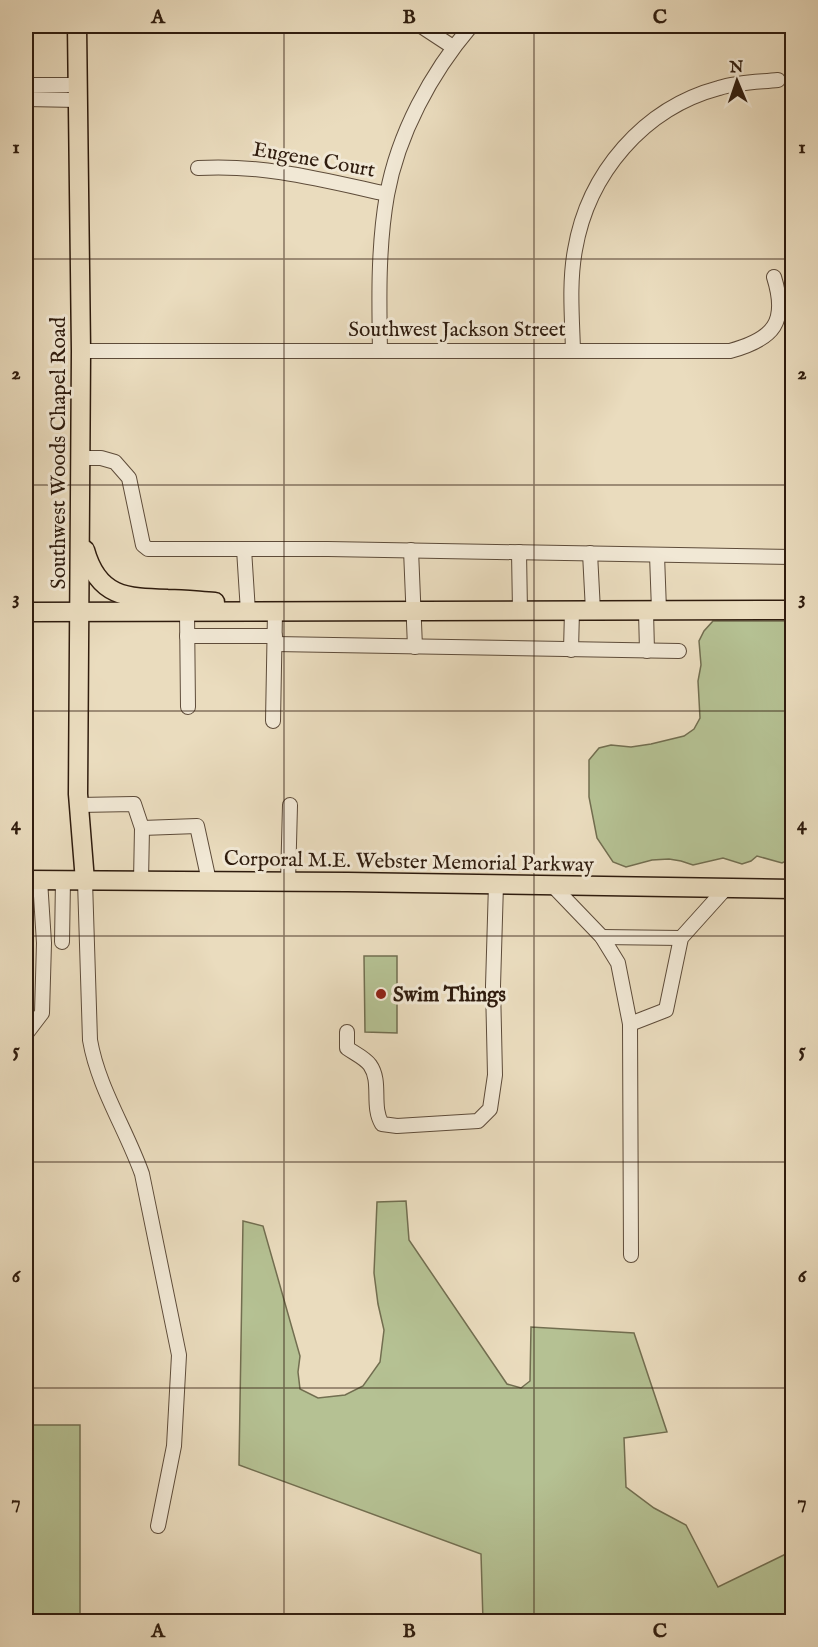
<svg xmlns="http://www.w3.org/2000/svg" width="818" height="1647" font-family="'IM FELL English',serif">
  <rect width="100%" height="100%" fill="#eadcbe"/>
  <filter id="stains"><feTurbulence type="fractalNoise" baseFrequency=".00333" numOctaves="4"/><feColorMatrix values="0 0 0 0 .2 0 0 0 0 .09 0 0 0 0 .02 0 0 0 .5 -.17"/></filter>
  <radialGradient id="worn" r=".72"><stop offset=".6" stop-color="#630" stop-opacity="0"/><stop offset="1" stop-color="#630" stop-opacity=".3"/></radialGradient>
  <g fill="#b5c193" stroke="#726e50" stroke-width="1.5">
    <polygon points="713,621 792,621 792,858 782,863 757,856 751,861 742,864 723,858 693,865 681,861 669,859 652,860 626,867 613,862 597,838 589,797 589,760 599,748 611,745 631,747 651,744 684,736 694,729 700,718 698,681 701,665 699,641 704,631"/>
    <polygon points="364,956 397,956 397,1033 365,1032"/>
    <polygon points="406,1201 409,1240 507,1384 521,1388 530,1381 531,1327 634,1333 667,1432 624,1438 626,1487 654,1508 686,1525 718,1587 792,1551 792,1621 483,1621 481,1554 239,1465 243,1221 263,1226 300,1356 298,1372 300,1389 318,1398 345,1395 363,1386 380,1362 384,1330 378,1304 374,1273 377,1202"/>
    <rect x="26" y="1425" width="54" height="196"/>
  </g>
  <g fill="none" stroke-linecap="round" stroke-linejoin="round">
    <defs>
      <g id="minor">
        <polyline points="421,26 453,47"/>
        <polyline points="26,85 77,85"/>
        <polyline points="26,99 77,100"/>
        <path d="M198,168C264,164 323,180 387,194"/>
        <path d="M573,350C572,317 569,282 575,250C588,173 644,108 719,88C738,82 759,82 778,80"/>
        <path d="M81,351H730C774,339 788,322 774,277"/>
        <path d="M380,351C379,299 378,246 387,195C398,134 431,73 471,26"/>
        <polyline points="81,458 101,458 115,462 129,478 143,545 148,549 328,549 792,557"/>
        <polyline points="244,549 248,612"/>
        <polyline points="411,550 415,647"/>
        <polyline points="519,552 520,611"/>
        <polyline points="590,553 593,611"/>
        <polyline points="657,555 659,610"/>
        <polyline points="646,611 647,651"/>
        <polyline points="187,612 188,707"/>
        <polyline points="187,636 275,636"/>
        <polyline points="275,644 679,651"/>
        <polyline points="571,650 572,611"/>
        <polyline points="273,721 275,612"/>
        <polyline points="79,805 134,804 142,828 141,881"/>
        <polyline points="142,828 197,826 209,881"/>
        <path d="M85,881L90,1040C98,1087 126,1129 142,1174L179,1355L174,1446L158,1526"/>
        <polyline points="288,882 290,805"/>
        <polyline points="552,885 602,937 618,963 630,1024 631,1255"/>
        <polyline points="602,937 681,938"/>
        <polyline points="62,942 63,880"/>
        <polyline points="630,1024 666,1010 681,938 726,888"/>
        <path d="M347,1032V1048C354,1053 365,1058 370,1065C382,1082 371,1106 382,1124L397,1126L478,1121L490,1109L495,1075L493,986L496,884"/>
        <polyline points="26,1034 42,1013 44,943 40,880"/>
        <polyline points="26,1233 26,1247"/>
      </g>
      <g id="major">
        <polyline points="77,26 81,351 78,794 85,881"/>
        <path d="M85,550C98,597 126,598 168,599C184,599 199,601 215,602"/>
        <polyline points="26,612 792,610"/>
        <polyline points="26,880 348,882 792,889"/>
      </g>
    </defs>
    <use href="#minor" stroke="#5e4c3a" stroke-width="16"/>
    <use href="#major" stroke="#2f1c0e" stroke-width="21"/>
    <use href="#minor" stroke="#f1e8d5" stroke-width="14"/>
    <use href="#major" stroke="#eadcbe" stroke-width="18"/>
  </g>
  <path fill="none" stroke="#2f1c0e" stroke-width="1.5" stroke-opacity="0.55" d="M284,26V1622M534,26V1622M26,259H792M26,485H792M26,711H792M26,936H792M26,1162H792M26,1388H792"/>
  <circle fill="#8f2418" stroke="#f1e8d5" stroke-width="2" cx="381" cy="994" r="6"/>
  <g text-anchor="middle" stroke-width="6" stroke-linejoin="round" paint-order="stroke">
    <g font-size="21" fill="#2f1c0e" stroke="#f1e8d5">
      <text transform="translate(314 159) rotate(10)" y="7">Eugene Court</text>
      <text x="457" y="336">Southwest Jackson Street</text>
      <text transform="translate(58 453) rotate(-90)" y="7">Southwest Woods Chapel Road</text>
      <text transform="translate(409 861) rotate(1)" y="7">Corporal M.E. Webster Memorial Parkway</text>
    </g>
    <g font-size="21" font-weight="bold" fill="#2f1c0e" stroke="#f1e8d5" text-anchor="start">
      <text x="393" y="1001">Swim Things</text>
    </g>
  </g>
  <rect width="818" height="1647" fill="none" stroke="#eadcbe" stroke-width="66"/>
  <g transform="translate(737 81) rotate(358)" stroke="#f1e8d5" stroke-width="4.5" paint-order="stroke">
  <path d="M0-4.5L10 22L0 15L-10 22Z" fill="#2f1c0e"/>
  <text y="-9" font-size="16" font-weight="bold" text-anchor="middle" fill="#2f1c0e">N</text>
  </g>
  <rect x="33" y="33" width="752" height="1581" fill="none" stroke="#2f1c0e" stroke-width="2"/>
  <g font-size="20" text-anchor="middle" font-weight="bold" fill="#2f1c0e">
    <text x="158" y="23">A</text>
    <text x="409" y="23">B</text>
    <text x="660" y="23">C</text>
    <text x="16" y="153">1</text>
    <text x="802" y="153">1</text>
    <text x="16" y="379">2</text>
    <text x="802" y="379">2</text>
    <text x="16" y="604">3</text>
    <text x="802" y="604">3</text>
    <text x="16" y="830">4</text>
    <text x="802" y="830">4</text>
    <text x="16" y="1056">5</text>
    <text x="802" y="1056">5</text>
    <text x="16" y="1282">6</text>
    <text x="802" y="1282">6</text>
    <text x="16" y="1508">7</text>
    <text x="802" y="1508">7</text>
    <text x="158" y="1637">A</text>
    <text x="409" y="1637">B</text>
    <text x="660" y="1637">C</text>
  </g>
  <rect width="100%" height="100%" filter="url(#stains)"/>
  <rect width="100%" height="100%" fill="url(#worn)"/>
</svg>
